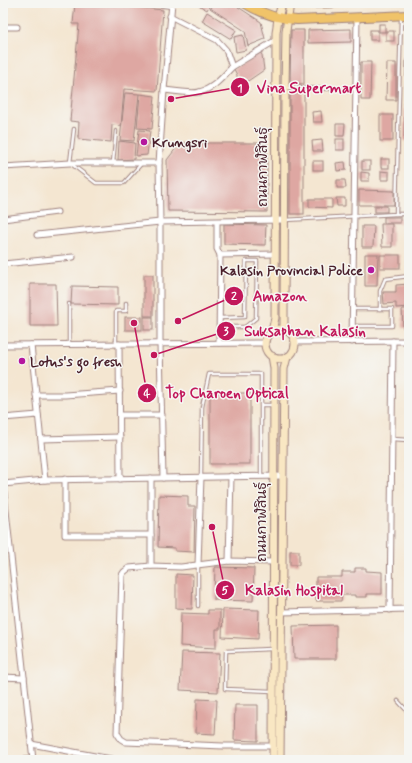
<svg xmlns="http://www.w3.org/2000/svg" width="412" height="763" font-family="Mynerve,'Playpen Sans Thai',sans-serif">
  <rect width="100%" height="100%" fill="#f6f6f2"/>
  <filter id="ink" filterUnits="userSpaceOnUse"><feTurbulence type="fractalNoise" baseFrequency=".025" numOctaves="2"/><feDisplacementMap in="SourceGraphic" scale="8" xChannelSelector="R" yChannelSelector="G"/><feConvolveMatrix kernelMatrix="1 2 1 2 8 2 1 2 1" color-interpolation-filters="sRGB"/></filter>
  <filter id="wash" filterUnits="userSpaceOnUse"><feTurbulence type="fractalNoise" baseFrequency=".012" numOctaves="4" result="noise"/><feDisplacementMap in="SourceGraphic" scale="16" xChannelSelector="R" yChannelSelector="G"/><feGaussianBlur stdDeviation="0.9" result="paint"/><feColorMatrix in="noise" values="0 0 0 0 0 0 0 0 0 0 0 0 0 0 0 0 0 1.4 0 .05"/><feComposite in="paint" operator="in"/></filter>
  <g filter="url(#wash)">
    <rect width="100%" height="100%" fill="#f4e6d1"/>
    <g id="blocks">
      <g fill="#dea7a2">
        <polygon points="75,3 96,3 163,10 157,91 124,89 121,126 112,125 111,142 78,139 79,122 70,121 79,24 73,24"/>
        <polygon points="195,3 211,3 207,10"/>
        <polygon points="213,3 232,3 261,22 265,39 248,46 245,31 210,8"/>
        <polygon points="207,12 236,30 231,39 202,21"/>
        <rect x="379" y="24" width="6" height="8"/>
        <polygon points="351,29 351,42 308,43 308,30"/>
        <polygon points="291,30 304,30 304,84 290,83"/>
        <rect x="370" y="30" width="8" height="10"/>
        <rect x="386" y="31" width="8" height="10"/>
        <polygon points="243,35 246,50 236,52 234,37"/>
        <polygon points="260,52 262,55 264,70 242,85 237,77 237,75 234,69"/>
        <polygon points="406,60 409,60 409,97 405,97"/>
        <polygon points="361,62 371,62 370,100 361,100"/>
        <polygon points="387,63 396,63 396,100 386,100"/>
        <rect x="290" y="90" width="14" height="124"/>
        <polygon points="125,93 139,94 134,141 120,140"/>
        <polygon points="140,94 155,96 152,129 137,128"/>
        <polygon points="405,104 409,104 409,142 404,141"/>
        <polygon points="321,111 322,122 313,122 312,112"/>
        <rect x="380" y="115" width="13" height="26"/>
        <polygon points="336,124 345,124 344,136 336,136"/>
        <polygon points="139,130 150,131 147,155 136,156"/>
        <rect x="336" y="139" width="8" height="11"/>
        <polygon points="322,140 323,151 313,151 312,141"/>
        <polygon points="119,141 135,143 134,159 118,160"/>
        <polygon points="180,143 267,143 267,212 168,211 167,160"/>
        <rect x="381" y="159" width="8" height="9"/>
        <rect x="313" y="161" width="10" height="9"/>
        <rect x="362" y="161" width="8" height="9"/>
        <polygon points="345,162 346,170 337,171 336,163"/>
        <polygon points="381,171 389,172 389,180 381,180"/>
        <polygon points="361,172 369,173 369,181 361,181"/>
        <polygon points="337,180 345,180 346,188 337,188"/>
        <polygon points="359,190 394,191 394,205 359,205"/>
        <polygon points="336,198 345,198 345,206 337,206"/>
        <polygon points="309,199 332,199 332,208 309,207"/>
        <rect x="375" y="206" width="12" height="6"/>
        <rect x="384" y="217" width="16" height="6"/>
        <polygon points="224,224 266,225 265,245 224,244"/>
        <polygon points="381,224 392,224 392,247 382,247"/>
        <polygon points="362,226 374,226 373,247 362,247"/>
        <polygon points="365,254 378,254 377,286 365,286"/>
        <rect x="380" y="255" width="20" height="13"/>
        <rect x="144" y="275" width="9" height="41"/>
        <polygon points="30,284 56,284 57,326 30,326"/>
        <polygon points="409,284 409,307 396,308 396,303 384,304 383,292 396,292 396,285"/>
        <polygon points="72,286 118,287 118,305 71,304"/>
        <polygon points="402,309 409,309 409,328 403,328"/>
        <rect x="125" y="317" width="17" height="13"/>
        <rect x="144" y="317" width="9" height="13"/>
        <rect x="210" y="393" width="40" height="71"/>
        <polygon points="159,495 188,496 188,506 195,506 194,552 175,551 175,548 158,547"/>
        <rect x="290" y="551" width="9" height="14"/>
        <polygon points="215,567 254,568 253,601 214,600"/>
        <polygon points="355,568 366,568 366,571 382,572 382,594 367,594 367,597 355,597 355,595 342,595 341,601 316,601 316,577 342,577 342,572 355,572"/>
        <polygon points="176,574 193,575 192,609 176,608"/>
        <polygon points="223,609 259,610 258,639 222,637"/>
        <polygon points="208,610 220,610 220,629 216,629 216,648 180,646 181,613 208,614"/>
        <polygon points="336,625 336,659 294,659 293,626"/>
        <polygon points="182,652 220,653 218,692 180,690"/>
        <polygon points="197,699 217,700 215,734 196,733"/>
        <polygon points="235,705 258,705 258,741 234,740"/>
      </g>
    </g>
  </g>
  <g filter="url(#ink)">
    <use href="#blocks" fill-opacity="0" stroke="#9f827e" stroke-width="1"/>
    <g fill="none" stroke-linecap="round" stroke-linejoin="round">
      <defs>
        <g id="lane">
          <polyline points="141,3 172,7"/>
          <polyline points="286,88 355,89"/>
          <polyline points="74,129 70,163 96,183 124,183 142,163"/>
          <polyline points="113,163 116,131"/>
          <polyline points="396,214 409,214"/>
          <polyline points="285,220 396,214 401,17"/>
          <polyline points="380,309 380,291 385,279 409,276"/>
          <polyline points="220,318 245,317 246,261 257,261 256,318 245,327 220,327"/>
          <polyline points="352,326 392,326 392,309 352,309"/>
          <polyline points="69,344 69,304"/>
          <polyline points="116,344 116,311 126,311 126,303"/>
          <polyline points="261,405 272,405"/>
          <polyline points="392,439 409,440"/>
          <polyline points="201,476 202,407 209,374 261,374 261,476"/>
          <polyline points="198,606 198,566"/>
          <polyline points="271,649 226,651 225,689 272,691"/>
          <polyline points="398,701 409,713"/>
        </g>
        <g id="street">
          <polyline points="3,27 17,27"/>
          <polyline points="232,67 276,40"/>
          <path d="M164,90C172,91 193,94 199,92C213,89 223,77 232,67L226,50L217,40L170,16"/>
          <polyline points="3,167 70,163 159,163"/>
          <polyline points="3,219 57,212"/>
          <polyline points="217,222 217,249 220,255"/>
          <polyline points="37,235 160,222 284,220"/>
          <polyline points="3,264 73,257"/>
          <polyline points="295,342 409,341"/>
          <polyline points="352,342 357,17"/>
          <polyline points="219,343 220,255 275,254"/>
          <polyline points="119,344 120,479"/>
          <polyline points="3,345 265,343"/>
          <polyline points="31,345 45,480"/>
          <polyline points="36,395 65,395 120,391"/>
          <polyline points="120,415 162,415"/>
          <polyline points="3,418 38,415"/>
          <polyline points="41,439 120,437"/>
          <polyline points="163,478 160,344 160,222 159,163 164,90 172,3"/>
          <polyline points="65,479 65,535 151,535"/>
          <polyline points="3,483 33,760"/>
          <polyline points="3,484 45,480 283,476"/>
          <polyline points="229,561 231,476"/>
          <polyline points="198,565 201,477"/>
          <polyline points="151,566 151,478"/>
          <polyline points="390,610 393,341"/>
          <polyline points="281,612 409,609"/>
          <polyline points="3,677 24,678"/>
          <polyline points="31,744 116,760"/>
          <polyline points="273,746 223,746 126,742 121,739 117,733 122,575 124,572 129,568 151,566 181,567 229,561 273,562"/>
          <polyline points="23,760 33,759"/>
        </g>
        <g id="secondary">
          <circle cx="280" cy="344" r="15"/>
          <polyline points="287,330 284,325 284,319 285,88 286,31 290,3"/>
          <polyline points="272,331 275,318 276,33 278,18 282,3"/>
          <polyline points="272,356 274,368 273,760"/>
          <polyline points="280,760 284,369 287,357"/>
        </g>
        <g id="primary">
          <path d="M244,3C260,13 278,19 297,20L409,15"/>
          <polyline points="283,3 297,4 340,3"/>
        </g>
      </defs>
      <use href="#lane" stroke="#9f827e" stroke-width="4.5"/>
      <use href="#street" stroke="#9f827e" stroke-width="7"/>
      <use href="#secondary" stroke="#9f827e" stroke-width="9"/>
      <use href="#primary" stroke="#9f827e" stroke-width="10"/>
      <use href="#lane" stroke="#fff" stroke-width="2.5"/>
      <use href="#street" stroke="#fff" stroke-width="5"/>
      <use href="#secondary" stroke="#f9e7c3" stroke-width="7"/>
      <use href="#primary" stroke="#f0c369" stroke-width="8"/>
    </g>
  </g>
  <g fill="#b5179e" stroke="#f6f6f2" stroke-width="1.5">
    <circle cx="144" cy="142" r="4"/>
    <circle cx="371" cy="270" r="4"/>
    <circle cx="22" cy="361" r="4"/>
  </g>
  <g text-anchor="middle" stroke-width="3" stroke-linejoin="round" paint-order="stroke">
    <g font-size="14" font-weight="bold" fill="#4a1f2b" stroke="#f6f6f2" text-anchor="start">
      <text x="152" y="147">Krungsri</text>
      <text x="363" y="275" text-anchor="end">Kalasin Provincial Police</text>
      <text x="30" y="366">Lotus's go fresh</text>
    </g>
    <g font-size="14" fill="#4a1f2b" stroke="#f6f6f2">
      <text transform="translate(262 167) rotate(-90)" y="5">ถนนกาฬสินธุ์</text>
      <text transform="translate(261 522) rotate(-90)" y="5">ถนนกาฬสินธุ์</text>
    </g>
  </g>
  <path fill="none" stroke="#c2185b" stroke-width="1.5" d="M171 99L240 87M178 321L234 296M154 355L226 331M134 323L147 393M212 527L225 590"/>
  <g fill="#c2185b" stroke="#f6f6f2" stroke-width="1.5">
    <circle cx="171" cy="99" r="4"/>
    <circle cx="178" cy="321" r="4"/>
    <circle cx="154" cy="355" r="4"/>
    <circle cx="134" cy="323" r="4"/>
    <circle cx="212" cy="527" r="4"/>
    <circle cx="240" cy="87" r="10"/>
    <circle cx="234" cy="296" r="10"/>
    <circle cx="226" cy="331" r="10"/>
    <circle cx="147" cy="393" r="10"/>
    <circle cx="225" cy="590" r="10"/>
  </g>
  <g font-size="12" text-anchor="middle" font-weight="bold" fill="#fff">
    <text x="240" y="92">1</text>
    <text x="234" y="300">2</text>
    <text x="226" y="335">3</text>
    <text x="147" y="397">4</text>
    <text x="225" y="594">5</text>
  </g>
  <g font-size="15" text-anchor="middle" font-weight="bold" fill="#c2185b" stroke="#f6f6f2" stroke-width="3" stroke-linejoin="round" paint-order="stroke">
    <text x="309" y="93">Vina Supermart</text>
    <text x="280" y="301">Amazon</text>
    <text x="305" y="336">Suksaphan Kalasin</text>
    <text x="227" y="398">Top Charoen Optical</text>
    <text x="294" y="595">Kalasin Hospital</text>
  </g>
  <rect width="412" height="763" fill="none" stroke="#f6f6f2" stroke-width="16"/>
</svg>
